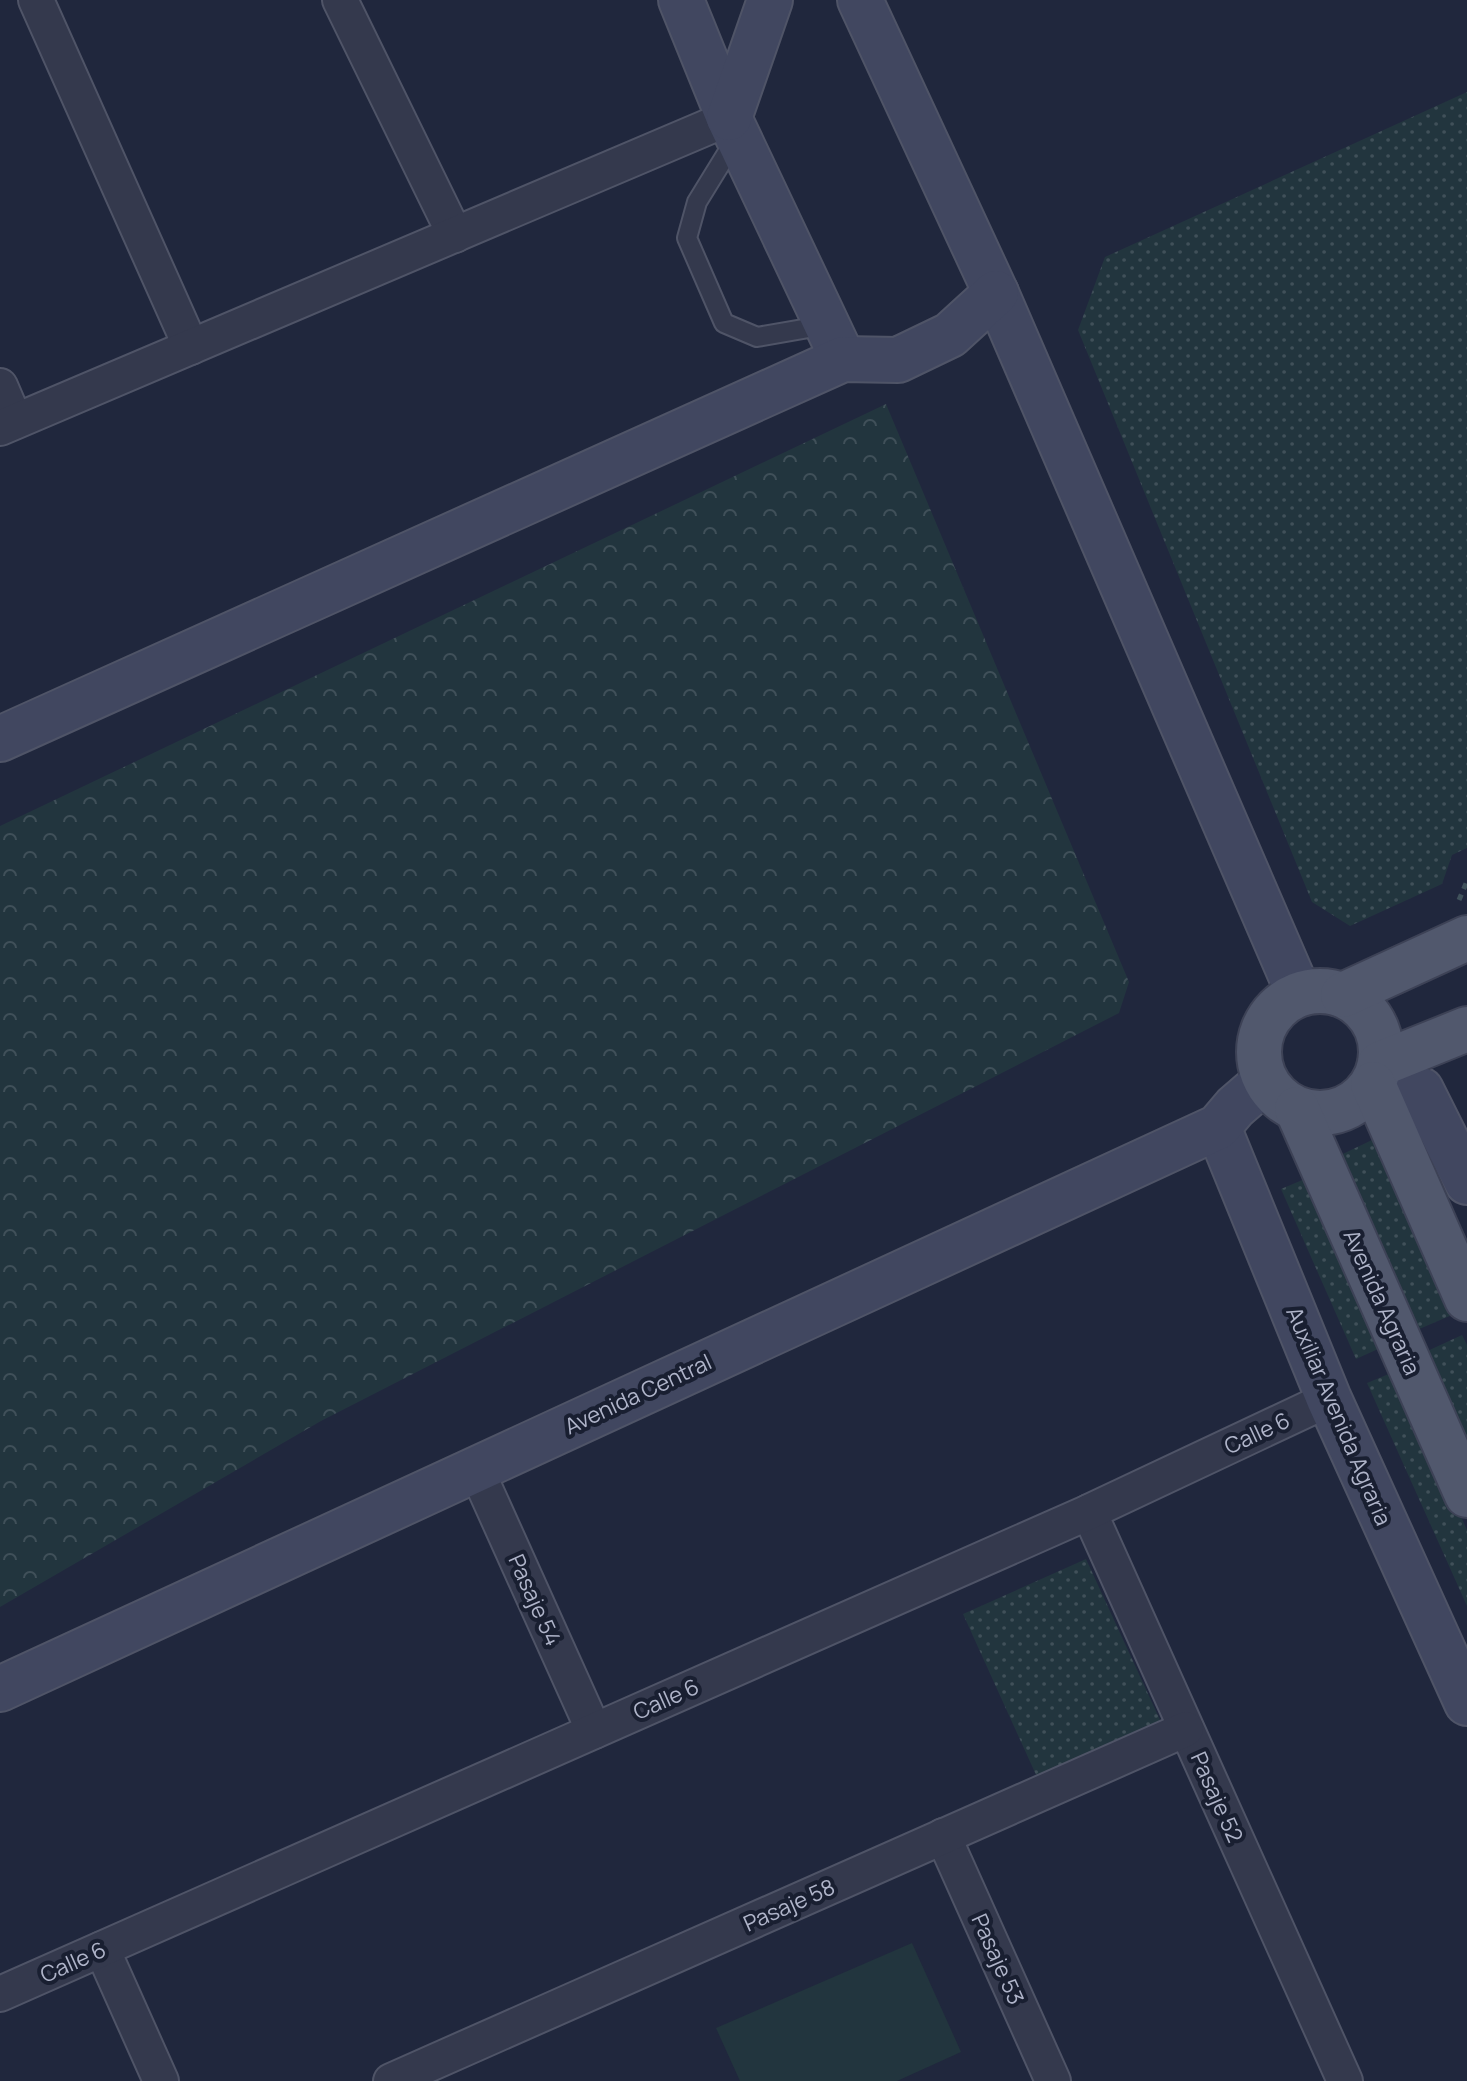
<svg xmlns="http://www.w3.org/2000/svg" width="1467" height="2081" font-family="Manrope,sans-serif">
  <defs>
    <pattern id="forest-crowns" width="20" height="18" patternUnits="userSpaceOnUse" patternTransform="scale(2)"><rect width="20" height="18" fill="#22353e"/><path d="M2 6a3 3 0 1 1 6 0M12 15a3 3 0 1 1 6 0" fill="none" stroke="#405059"/></pattern>
    <pattern id="park-dots" width="8" height="8" patternUnits="userSpaceOnUse" patternTransform="scale(2)"><rect width="8" height="8" fill="#22353e"/><path d="M2 2h.1M6 6h.1" fill="none" stroke="#405059" stroke-width="1.8" stroke-linecap="round"/></pattern>
  </defs>
  <rect width="100%" height="100%" fill="#20273d"/>
  <polygon fill="url(#forest-crowns)" points="886,404 1129,982 1119,1013 321,1421 0,1607 0,826"/>
  <g fill="url(#park-dots)">
    <polygon points="1467,92 1467,848 1452,855 1442,884 1350,926 1312,902 1078,330 1105,257"/>
    <polygon points="1372,1140 1452,1315 1403,1336 1328,1161"/>
    <polygon points="1307,1178 1387,1345 1356,1359 1281,1189"/>
    <polygon points="1462,1335 1467,1345 1467,1486 1410,1359"/>
    <polygon points="1396,1371 1467,1530 1467,1606 1367,1383"/>
    <polygon points="1086,1559 1161,1722 1037,1777 963,1614"/>
  </g>
  <polygon fill="#22353e" points="912,1943 961,2052 897,2081 740,2081 716,2028"/>
  <g fill="none" stroke-linecap="round" stroke-linejoin="round">
    <defs>
      <polyline id="lane" points="737,137 697,202 687,238 724,323 757,337 826,325"/>
      <g id="street">
        <polyline points="36,0 191,347"/>
        <polyline points="340,0 455,235"/>
        <polyline points="0,386 15,421"/>
        <polyline points="0,428 729,118"/>
        <polyline points="476,1469 594,1731"/>
        <polyline points="1089,1512 1345,2081"/>
        <polyline points="943,1836 1053,2081"/>
        <polyline points="102,1949 161,2081"/>
        <polyline points="0,1994 1089,1512 1329,1399"/>
        <polyline points="391,2081 1186,1729"/>
      </g>
      <g id="secondary">
        <polyline points="681,0 729,118 843,359"/>
        <polyline points="860,0 996,293 1299,994"/>
        <polyline points="729,118 770,0"/>
        <polyline points="0,739 843,359 898,360 950,335 996,293"/>
        <polyline points="1377,1075 1421,1090 1467,1182"/>
        <polyline points="1218,1127 1329,1399 1467,1703"/>
        <polyline points="0,1689 1218,1127 1235,1107 1264,1082"/>
      </g>
      <g id="primary">
        <circle cx="1320" cy="1052" r="61"/>
        <polyline points="1343,995 1467,938"/>
        <polyline points="1380,1064 1467,1029"/>
        <polyline points="1373,1084 1467,1299"/>
        <polyline points="1297,1109 1467,1495"/>
      </g>
    </defs>
    <use href="#lane" stroke="#4f5467" stroke-width="22"/>
    <use href="#street" stroke="#4f5467" stroke-width="38"/>
    <use href="#secondary" stroke="#4f5467" stroke-width="48"/>
    <use href="#primary" stroke="#3d4256" stroke-width="48"/>
    <polyline stroke="#40525b" stroke-width="5" stroke-dasharray="6 6" stroke-linecap="butt" points="1459,900 1467,881"/>
    <use href="#lane" stroke="#34394d" stroke-width="18"/>
    <use href="#street" stroke="#34394d" stroke-width="34"/>
    <use href="#secondary" stroke="#414760" stroke-width="44"/>
    <use href="#primary" stroke="#51586d" stroke-width="44"/>
  </g>
  <g text-anchor="middle" stroke-width="8" stroke-linejoin="round" paint-order="stroke">
    <g font-size="22" fill="#afb4c9" stroke="#191f31">
      <text transform="translate(1382 1302) rotate(66)" y="8">Avenida Agraria</text>
      <text transform="translate(638 1394) rotate(-25)" y="8">Avenida Central</text>
      <text transform="translate(1339 1416) rotate(67)" y="8">Auxiliar Avenida Agraria</text>
      <text transform="translate(1257 1433) rotate(-25)" y="8">Calle 6</text>
      <text transform="translate(535 1600) rotate(66)" y="8">Pasaje 54</text>
      <text transform="translate(666 1699) rotate(-24)" y="8">Calle 6</text>
      <text transform="translate(1217 1797) rotate(66)" y="8">Pasaje 52</text>
      <text transform="translate(789 1905) rotate(-24)" y="8">Pasaje 58</text>
      <text transform="translate(998 1959) rotate(66)" y="8">Pasaje 53</text>
      <text transform="translate(73 1962) rotate(-24)" y="8">Calle 6</text>
    </g>
  </g>
</svg>
